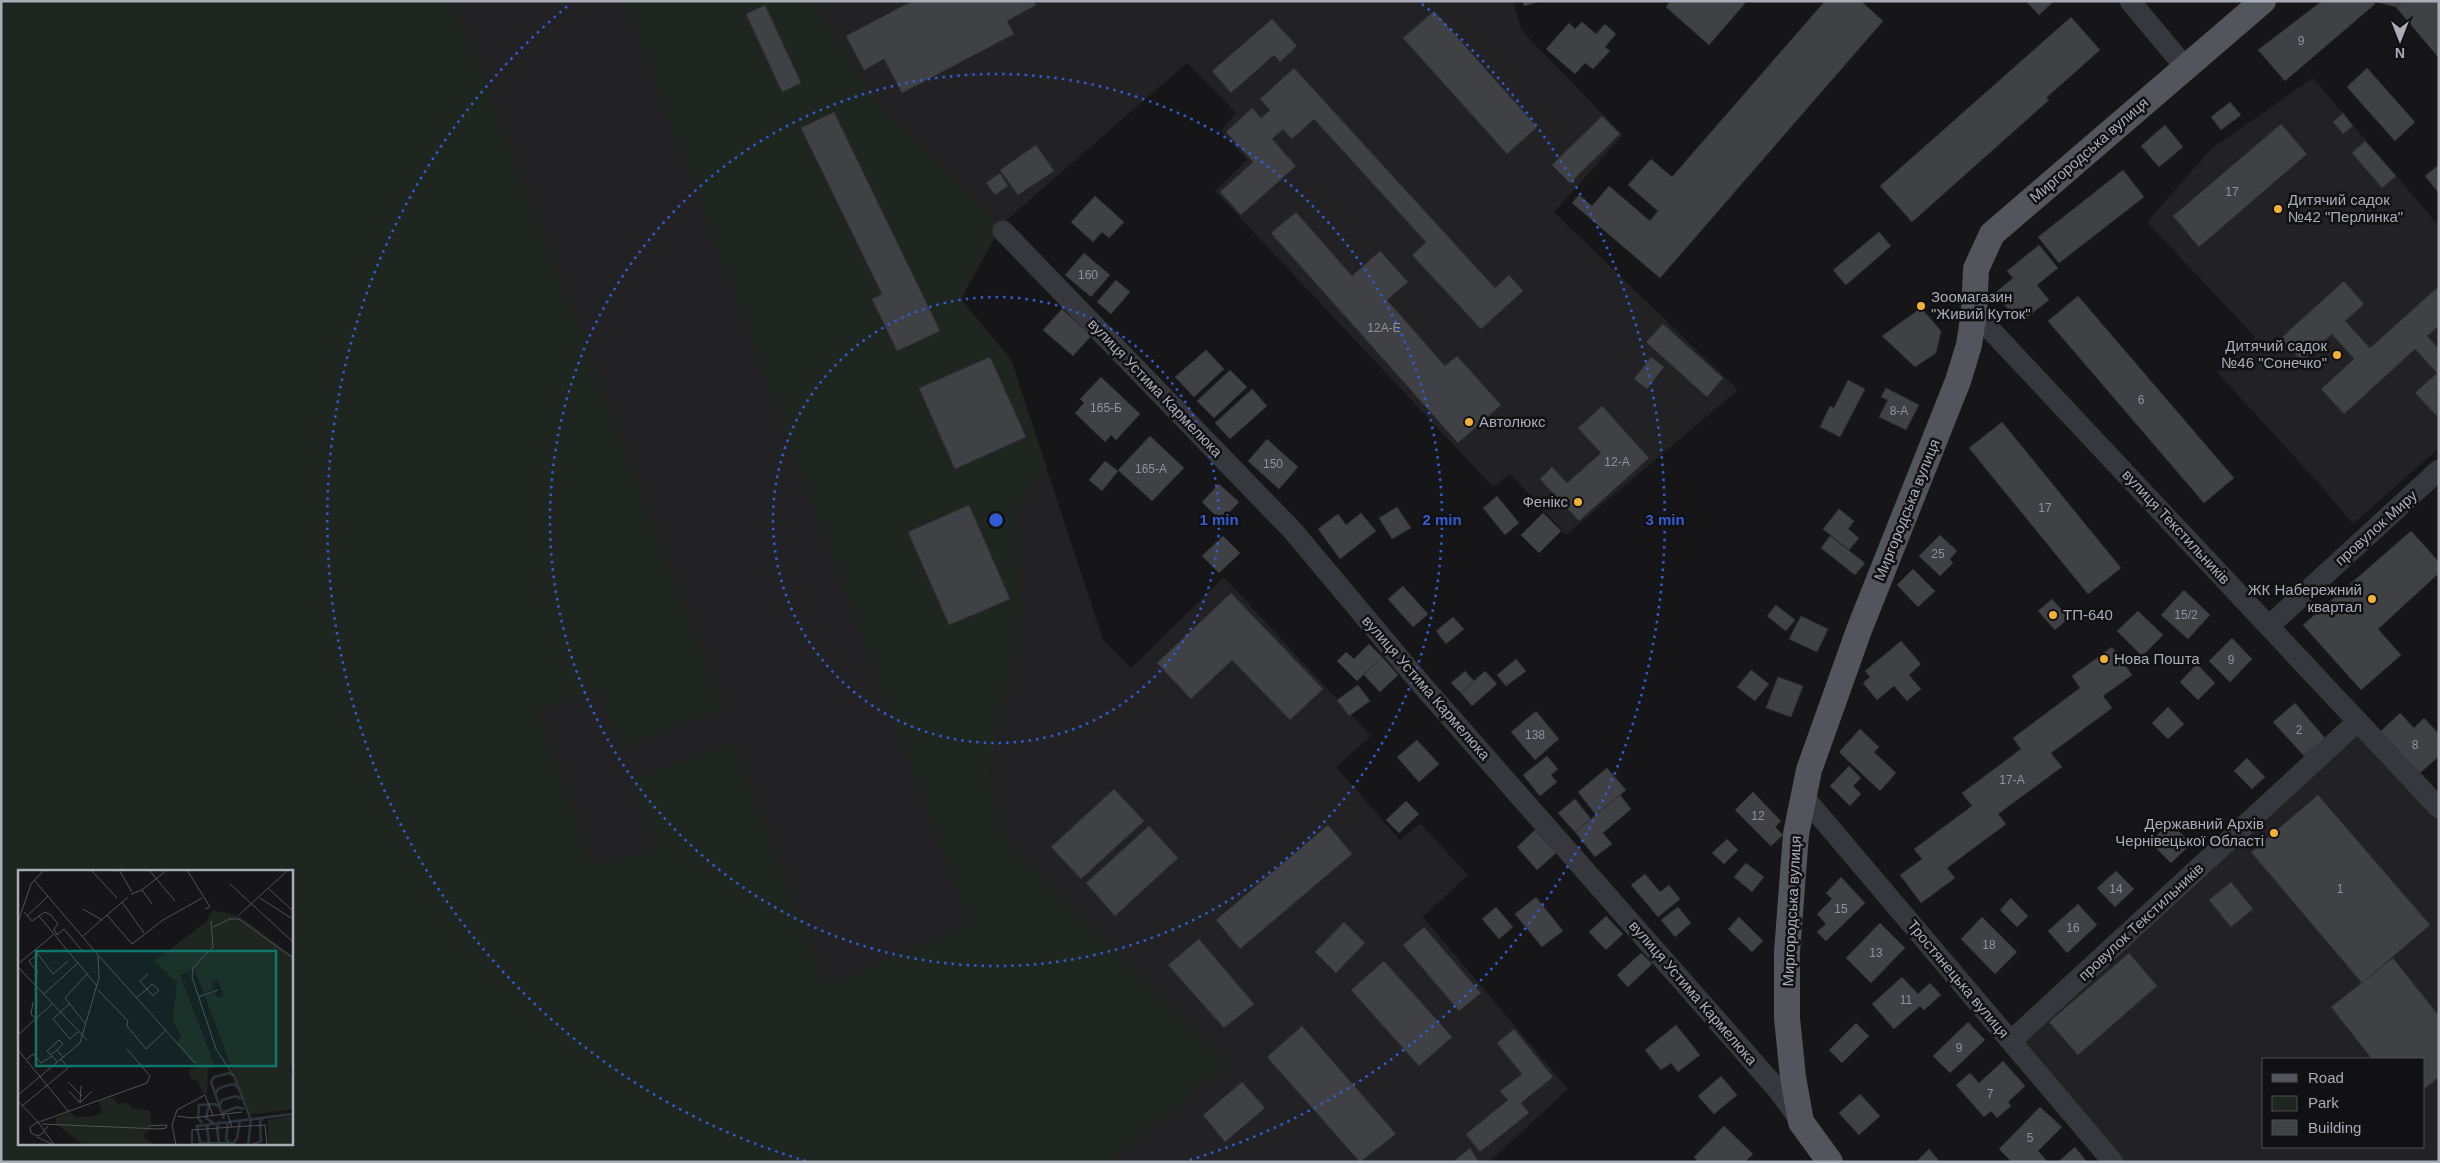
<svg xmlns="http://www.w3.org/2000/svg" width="2440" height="1163" font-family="Helvetica,sans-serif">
  <rect width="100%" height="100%" fill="#161618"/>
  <g fill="#222225" fill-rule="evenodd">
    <path d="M1,1H1513L1522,31L1623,135L1554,212L1738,390L1566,535L1510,474L1493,487L1215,191L1247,160L1221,131L1236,113L1187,63L1002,224L961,299L1011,360L1103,640L1131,668L1224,577L1371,736L1336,767L1400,840L1420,823L1468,875L1423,917L1568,1089L1489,1162H1ZM19,872H291V1144H19Z"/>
    <polygon points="2313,78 2439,226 2439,448 2353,524 2321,486 2217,372 2255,337 2147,222 2211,149"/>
    <path d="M2360,721L2439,807V1162H2112L2010,1044ZM2264,1059H2424V1147H2264Z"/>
  </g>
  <path fill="#1e261f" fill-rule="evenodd" d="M1,1H452L469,36L725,709L620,748L598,689L540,712L595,867L655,848L632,779L735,741L827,986L970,923L625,1H816L876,100L1002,224L961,299L1011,360L1047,468L1016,512L1021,575L1020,635L990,770L1005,839L1230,1065L1110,1162H1ZM19,872H291V1144H19Z"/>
  <g fill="#404145" stroke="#303034">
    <polygon points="912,1 1034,1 1036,5 1007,21 1014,34 902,93 884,59 864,70 846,36"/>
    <polygon points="1523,1 1540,1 1524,6"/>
    <polygon points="1670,1 1747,1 1709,45 1666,7"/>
    <polygon points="1825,1 1861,1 1883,21 1660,278 1572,203 1579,195 1592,206 1609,186 1650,221 1658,211 1628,185 1651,159 1672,177"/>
    <polygon points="2026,1 2054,1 2039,15"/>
    <polygon points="2322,1 2373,1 2375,4 2285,81 2258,50"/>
    <polygon points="2373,1 2403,1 2396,7"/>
    <polygon points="2403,1 2439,1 2439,58 2396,7"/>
    <polygon points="765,5 801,83 782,92 746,14"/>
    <polygon points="1434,11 1537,127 1507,154 1403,38"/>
    <polygon points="2071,17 2100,50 2046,98 2049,100 1912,222 1880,186"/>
    <polygon points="1272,19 1297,46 1280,62 1274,55 1231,93 1212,71"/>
    <polygon points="1582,22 1596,34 1605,24 1616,34 1605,47 1610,51 1593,69 1585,63 1575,74 1546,49 1569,23 1575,29"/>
    <polygon points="1294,68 1495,288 1509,275 1523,291 1481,329 1412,255 1426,242 1314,119 1292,139 1283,129 1272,139 1296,166 1241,215 1220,192 1253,162 1226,132 1252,108 1261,118 1270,110 1260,99"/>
    <polygon points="2367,68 2415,122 2395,141 2347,87"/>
    <polygon points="2230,102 2241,115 2221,130 2211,117"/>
    <polygon points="834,112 940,331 897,351 872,299 882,294 801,128"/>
    <polygon points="2343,113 2353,126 2343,134 2333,122"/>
    <polygon points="1602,116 1620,134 1570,183 1552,165"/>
    <polygon points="2281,124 2307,154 2199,247 2173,216"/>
    <polygon points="2165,125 2183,147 2159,167 2141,146"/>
    <polygon points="2365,141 2396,176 2382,188 2352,153"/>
    <polygon points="1036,145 1054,171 1018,195 1000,170"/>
    <polygon points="2439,165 2439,191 2438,192 2425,176"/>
    <polygon points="2123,170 2144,197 2059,263 2038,237"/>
    <polygon points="1000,173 1008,186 995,195 986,183"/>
    <polygon points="1095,196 1124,222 1109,238 1102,232 1093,242 1071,222"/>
    <polygon points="1296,212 1352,276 1380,251 1408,282 1387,300 1445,366 1457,356 1501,405 1458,443 1271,233"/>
    <polygon points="1879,232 1891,246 1846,285 1833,270"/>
    <polygon points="2039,245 2058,268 2037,285 2049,300 2026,318 2018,308 2011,313 1995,293 2013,278 2007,271"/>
    <polygon points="1084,253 1110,275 1091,297 1065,275"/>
    <polygon points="1116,280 1130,292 1111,314 1097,302"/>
    <polygon points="2344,281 2364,304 2345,321 2370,348 2439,286 2439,326 2427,336 2439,349 2437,416 2415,393 2437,373 2415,349 2344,414 2321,389 2354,359 2332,334 2302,361 2281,338"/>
    <polygon points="2078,296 2234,478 2204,503 2048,321"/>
    <polygon points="1921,308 1941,331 1936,353 1915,367 1882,336"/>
    <polygon points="1062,309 1091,336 1073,356 1043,330"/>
    <polygon points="1663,324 1723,378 1707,397 1646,342"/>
    <polygon points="1206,350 1224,369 1194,397 1175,377"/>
    <polygon points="990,357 1026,437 955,469 919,388"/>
    <polygon points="1651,357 1664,367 1647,389 1634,379"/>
    <polygon points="1230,370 1247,387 1214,418 1197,401"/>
    <polygon points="1101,377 1140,414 1116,440 1111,435 1105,442 1075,413 1084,403 1080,399"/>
    <polygon points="1848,380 1865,389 1840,437 1820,427 1830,406 1834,408"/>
    <polygon points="1886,388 1919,405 1906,430 1879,417 1888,400 1881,397"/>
    <polygon points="1252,389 1267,406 1230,439 1215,423"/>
    <polygon points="1602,406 1649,458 1579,521 1540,479 1552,467 1567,483 1601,453 1578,428"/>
    <polygon points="2002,422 2121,568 2088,594 1969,448"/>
    <polygon points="1150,436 1184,468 1152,501 1118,470"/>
    <polygon points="1267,439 1298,467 1279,489 1248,461"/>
    <polygon points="1105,461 1118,471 1102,491 1089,480"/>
    <polygon points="1219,484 1239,502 1221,521 1202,502"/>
    <polygon points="1497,496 1519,523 1505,535 1483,508"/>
    <polygon points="969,505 1010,599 949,625 908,532"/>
    <polygon points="1397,507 1411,528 1392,539 1379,518"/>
    <polygon points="1839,509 1854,521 1848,529 1859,538 1849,550 1823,529"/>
    <polygon points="1361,513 1376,531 1340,559 1318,529 1338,514 1346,525"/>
    <polygon points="1543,513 1561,531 1539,553 1521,535"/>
    <polygon points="2411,531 2439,562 2439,573 2378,629 2401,655 2361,690 2303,625"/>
    <polygon points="1940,535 1957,551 1950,559 1953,563 1940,576 1919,556"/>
    <polygon points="1223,536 1240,553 1219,573 1202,556"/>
    <polygon points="1830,536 1865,563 1855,575 1821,548"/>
    <polygon points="1913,569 1935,591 1918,607 1897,585"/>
    <polygon points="1403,586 1428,614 1413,627 1388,599"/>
    <polygon points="2184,590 2210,615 2188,639 2161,615"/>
    <polygon points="1231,593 1323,689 1290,720 1232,660 1191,699 1157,663"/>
    <polygon points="2052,599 2069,618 2055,630 2038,611"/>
    <polygon points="1776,605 1795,620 1786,631 1767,616"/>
    <polygon points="2138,611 2163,635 2142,656 2117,631"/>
    <polygon points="1801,616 1828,629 1817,652 1789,639"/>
    <polygon points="1453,617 1464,629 1446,644 1436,631"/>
    <polygon points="2232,638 2252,659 2230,682 2209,661"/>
    <polygon points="1901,641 1921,664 1909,675 1921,689 1907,701 1894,686 1877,700 1863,683 1870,677 1865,671"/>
    <polygon points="1369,644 1382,657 1357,681 1337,661 1346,652 1354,659"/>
    <polygon points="2112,647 2132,675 2103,696 2112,708 2051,753 2062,767 1998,814 2006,824 1947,868 1955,878 1921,903 1900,875 1922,859 1914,849 1972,806 1962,793 2021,749 2013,738 2080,688 2072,676"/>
    <polygon points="1382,657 1398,675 1380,692 1364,675"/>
    <polygon points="1516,659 1526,671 1506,686 1497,675"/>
    <polygon points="2197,664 2215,683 2198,700 2180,682"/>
    <polygon points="1751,670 1769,684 1755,701 1737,687"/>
    <polygon points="1465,671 1474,681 1461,693 1451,683"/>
    <polygon points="1485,671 1497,684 1472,706 1461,693"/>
    <polygon points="1778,677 1803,686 1791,717 1766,708"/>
    <polygon points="1358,685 1370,701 1349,716 1337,700"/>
    <polygon points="2295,703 2325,738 2304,756 2273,722"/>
    <polygon points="2168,707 2184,724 2168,739 2152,723"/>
    <polygon points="1536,711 1559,739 1535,760 1511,732"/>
    <polygon points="2400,713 2414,728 2424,718 2439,734 2439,756 2419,774 2379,733"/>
    <polygon points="1860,729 1879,747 1874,752 1896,773 1880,791 1839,752"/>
    <polygon points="1417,740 1439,764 1419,782 1397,757"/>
    <polygon points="1547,756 1558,769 1551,775 1557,782 1540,796 1523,775"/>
    <polygon points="2247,758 2265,777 2252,789 2234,771"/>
    <polygon points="1849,766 1861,778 1853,786 1861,794 1850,806 1830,786"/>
    <polygon points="1607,768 1626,790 1596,815 1578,792"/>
    <polygon points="1114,789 1144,821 1081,879 1051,847"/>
    <polygon points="1753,792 1781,821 1775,827 1783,835 1771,846 1735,810"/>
    <polygon points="1620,795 1631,809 1603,833 1612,844 1595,857 1575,832"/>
    <polygon points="2318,795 2430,925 2362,983 2251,852"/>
    <polygon points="1575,799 1591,819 1575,832 1558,813"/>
    <polygon points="1406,801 1419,814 1399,833 1386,820"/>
    <polygon points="2170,822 2191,844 2171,863 2150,842"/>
    <polygon points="1328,825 1352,854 1240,949 1216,920"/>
    <polygon points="1149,826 1178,858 1115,916 1086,883"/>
    <polygon points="1535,830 1556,853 1537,870 1517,847"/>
    <polygon points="1727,839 1738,850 1724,864 1712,853"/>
    <polygon points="1746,863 1764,877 1752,892 1734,877"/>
    <polygon points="2116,871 2134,889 2115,907 2097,888"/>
    <polygon points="1645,874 1660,892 1669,885 1680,899 1658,917 1631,885"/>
    <polygon points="1841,877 1865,903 1826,941 1817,932 1826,924 1817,914 1832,899 1826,893"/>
    <polygon points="2231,882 2253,909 2231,927 2209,900"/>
    <polygon points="1536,897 1563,931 1542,947 1515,914"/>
    <polygon points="2011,898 2028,916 2017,927 2000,910"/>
    <polygon points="2078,904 2097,925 2067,953 2048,931"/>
    <polygon points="1496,907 1513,927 1499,939 1482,919"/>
    <polygon points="1678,907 1691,923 1675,937 1661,920"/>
    <polygon points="1606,916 1623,934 1606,950 1589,932"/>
    <polygon points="1739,917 1763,941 1752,952 1728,929"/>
    <polygon points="1982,917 2017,952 1995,974 1961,939"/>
    <polygon points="1344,922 1365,943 1336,973 1315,952"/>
    <polygon points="1880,923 1905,948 1871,983 1846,958"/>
    <polygon points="1424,927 1481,993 1459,1011 1403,945"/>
    <polygon points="1199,939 1254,1004 1224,1028 1168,965"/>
    <polygon points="1641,953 1652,964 1628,987 1617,975"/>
    <polygon points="2129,953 2157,986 2078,1055 2049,1022"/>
    <polygon points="2393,958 2439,1016 2439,1077 2424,1089 2424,1059 2372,1059 2331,1007"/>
    <polygon points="1384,961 1452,1037 1419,1066 1351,990"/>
    <polygon points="1902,977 1918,994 1930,983 1941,995 1924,1010 1920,1006 1894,1029 1872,1004"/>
    <polygon points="1968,1022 1985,1040 1950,1073 1933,1056"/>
    <polygon points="1856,1023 1869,1036 1842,1063 1829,1050"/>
    <polygon points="1676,1025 1700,1055 1678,1072 1671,1063 1661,1070 1645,1050"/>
    <polygon points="1302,1026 1396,1134 1360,1162 1267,1057"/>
    <polygon points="1514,1029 1553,1077 1521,1103 1529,1113 1480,1152 1466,1134 1508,1100 1500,1091 1522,1074 1497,1043"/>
    <polygon points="2003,1061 2025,1086 2008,1102 2011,1106 1997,1118 1991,1111 1984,1117 1956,1085 1970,1073 1979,1083"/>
    <polygon points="1721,1076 1737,1095 1714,1114 1698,1096"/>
    <polygon points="1242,1082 1265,1108 1225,1142 1203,1115"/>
    <polygon points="1860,1094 1880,1116 1859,1135 1839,1113"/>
    <polygon points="2040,1107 2062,1127 2038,1151 2046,1160 2044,1162 2012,1162 1999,1149"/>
    <polygon points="1724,1126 1753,1154 1745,1162 1698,1162 1694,1157"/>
    <polygon points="2075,1147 2087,1162 2058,1162"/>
    <polygon points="1470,1148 1479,1162 1453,1162"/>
    <polygon points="1929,1149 1940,1162 1916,1162"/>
  </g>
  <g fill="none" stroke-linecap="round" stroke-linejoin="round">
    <g stroke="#37383d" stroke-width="21">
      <polyline points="2130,1 2185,67"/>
      <polyline points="1003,231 1293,531 1422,685 1778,1090 1800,1120"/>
      <polyline points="1974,312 2439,808"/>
      <polyline points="2269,626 2439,470"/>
      <polyline points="1803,796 2113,1162"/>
      <polyline points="2011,1041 2358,721"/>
    </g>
    <polyline stroke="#53555c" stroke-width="26" points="1830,1162 1801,1122 1793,1077 1787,1018 1787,952 1796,834 1809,770 1859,630 1958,381 1969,345 1974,312 1976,269 1992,234 2263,1"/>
  </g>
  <g fill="none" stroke="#325cd3" stroke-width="2.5" stroke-dasharray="2.5 5">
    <circle cx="996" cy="520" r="223"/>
    <circle cx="996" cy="520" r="446"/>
    <path d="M806 1161A669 669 0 0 1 570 4M1422 4A669 669 0 0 1 1186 1161"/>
  </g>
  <g fill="#f2b134" stroke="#111113" stroke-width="2">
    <circle cx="2278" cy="209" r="5"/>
    <circle cx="1921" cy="306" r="5"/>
    <circle cx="2337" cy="355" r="5"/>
    <circle cx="1469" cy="422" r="5"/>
    <circle cx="1578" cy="502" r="5"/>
    <circle cx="2372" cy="599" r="5"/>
    <circle cx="2053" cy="615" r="5"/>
    <circle cx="2104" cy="659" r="5"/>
    <circle cx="2274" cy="833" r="5"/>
  </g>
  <g text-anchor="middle" stroke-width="5" stroke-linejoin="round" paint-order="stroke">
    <g font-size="12" fill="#8e929b">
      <text x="2301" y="45">9</text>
      <text x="2232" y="196">17</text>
      <text x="1088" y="279">160</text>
      <text x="1384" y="332">12А-Е</text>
      <text x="2141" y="404">6</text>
      <text x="1106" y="412">165-Б</text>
      <text x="1899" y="415">8-А</text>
      <text x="1617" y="466">12-А</text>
      <text x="1273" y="468">150</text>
      <text x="1151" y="473">165-А</text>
      <text x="2045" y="512">17</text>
      <text x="1938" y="558">25</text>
      <text x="2186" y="619">15/2</text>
      <text x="2231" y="664">9</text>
      <text x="2299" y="734">2</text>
      <text x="1535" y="739">138</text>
      <text x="2415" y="749">8</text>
      <text x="2012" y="784">17-А</text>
      <text x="1758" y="820">12</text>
      <text x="2116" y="893">14</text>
      <text x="2340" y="893">1</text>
      <text x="1841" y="913">15</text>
      <text x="2073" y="932">16</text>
      <text x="1989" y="949">18</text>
      <text x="1876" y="957">13</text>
      <text x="1906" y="1004">11</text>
      <text x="1959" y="1052">9</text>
      <text x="1990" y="1098">7</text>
      <text x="2030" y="1142">5</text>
    </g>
    <g font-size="15" fill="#a8adb8" stroke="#111113">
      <text transform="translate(2089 150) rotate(-41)" y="5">Миргородська вулиця</text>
      <text transform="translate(1155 388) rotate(46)" y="5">вулиця Устима Кармелюка</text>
      <text transform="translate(1907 510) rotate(-68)" y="5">Миргородська вулиця</text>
      <text transform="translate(2176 527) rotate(47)" y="5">вулиця Текстильників</text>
      <text transform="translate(2376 528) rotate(-42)" y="5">провулок Миру</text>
      <text transform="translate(1426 688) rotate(49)" y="5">вулиця Устима Кармелюка</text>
      <text transform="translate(1792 911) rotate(-87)" y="5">Миргородська вулиця</text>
      <text transform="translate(2141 922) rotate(-43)" y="5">провулок Текстильників</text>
      <text transform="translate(1958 979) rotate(50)" y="5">Тростянецька вулиця</text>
      <text transform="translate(1693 993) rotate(49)" y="5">вулиця Устима Кармелюка</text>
    </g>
    <g font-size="15" fill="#a8adb8" stroke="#111113" text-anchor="start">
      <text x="2288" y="205">Дитячий садок<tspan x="2288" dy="17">№42 "Перлинка"</tspan></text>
      <text x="1931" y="302">Зоомагазин<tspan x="1931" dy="17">"Живий Куток"</tspan></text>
      <text x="2327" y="351" text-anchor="end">Дитячий садок<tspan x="2327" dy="17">№46 "Сонечко"</tspan></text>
      <text x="1479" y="427">Автолюкс</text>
      <text x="1568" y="507" text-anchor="end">Фенікс</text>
      <text x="2362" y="595" text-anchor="end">ЖК Набережний<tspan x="2362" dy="17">квартал</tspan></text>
      <text x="2063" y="620">ТП-640</text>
      <text x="2114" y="664">Нова Пошта</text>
      <text x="2264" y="829" text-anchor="end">Державний Архів<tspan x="2264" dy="17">Чернівецької Області</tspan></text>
    </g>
  </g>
  <g transform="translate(18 870)">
    <rect width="275" height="275" fill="#161618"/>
    <path d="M195,40L221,46L275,86V196L271,198L275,211V239L231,245L187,126L197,122L199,128L205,126L200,110L194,112L196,119L186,123L176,99L162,105L197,197L190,199L189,223L186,224L178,209L174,210L171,200L178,197L159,174L163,166L155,150L159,113L137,91L189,51ZM94,227L100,234L109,233L114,238L132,241L133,252L136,253L131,256L133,259L126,264V268L137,275H66L38,254V248L52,242L57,247H73L84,243L81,231ZM275,246V275H250V250Z" fill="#1e261f"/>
    <path fill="none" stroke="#2c353c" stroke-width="2.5" d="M197,225L200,219L207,216L216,214L220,218M191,234L188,248L194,252L189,257L191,273M205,246L206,242L219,237L226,239M206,249L193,212L196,207L211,203L216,206L233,250L230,275M210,252L208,269L211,272M184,253L180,248L181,235L197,234L201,237L204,230L218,226L223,229M219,268L216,273H182L179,256L275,244M219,269L222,250M201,273L199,258L202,251M234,275L243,271L242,252L245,248"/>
    <path fill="none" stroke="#505258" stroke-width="1" d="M73,0L99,28M101,0L114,22M131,0L157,31M169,0L192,37L187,39M212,14L275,72M251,19L275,41M124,20L134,34M113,24L124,20L149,0M242,28L273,48L275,46M104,32L126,63M65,39L84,50M6,42L14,51L21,46L79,116M89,45L114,74L145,50L184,28M221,45L270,0M9,46L30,26M21,46L27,42L33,45L40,54L36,59L39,65L46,59L65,82M193,51L195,77L175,98L174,107L198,179L216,206M0,52L13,14L26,0M195,57L212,49H221L275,88M65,66L110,27M17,80L35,104L50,91M81,86L177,193M0,94L35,65M0,97L69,170M20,103L11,91L20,84M80,120L110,151L109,156L128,179L147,161M26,124L60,93M180,127L200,120M118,128L129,119L135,126L141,120L134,114L129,119L122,111L130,104M15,132L13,144L18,149M51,134L35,149L52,169L60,162M67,153L47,128L69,104M0,165L34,134M0,180L51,242M39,180L33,185L29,181L41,170L45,174L39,180L45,187M9,189L15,184L23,193L34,186L39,192M50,212L64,226M51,221L62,233L74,221M0,225L62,173L81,108L80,85L16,10M0,231L20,252M62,232L63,216M4,236L50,198L43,189M210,245L214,257L174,260V274L220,275M159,246L174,248L224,242M21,252L129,213L132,206L109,179M24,254L142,259L148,258L149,255L130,256M214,257L247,255L249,275M26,260L20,252L12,257L13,263L19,266L24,264L30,256M26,261L36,274M19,267L36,275M158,275L154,255L159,240L187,225L195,245"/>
    <path fill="#0f766e" fill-opacity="0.15" stroke="#0f766e" stroke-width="2.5" d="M18,81H258V196H18Z"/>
    <rect width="275" height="275" fill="none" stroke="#a8adb8" stroke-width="2.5"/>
  </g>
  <circle cx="996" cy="520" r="8" fill="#325cd3" stroke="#111113" stroke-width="2.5"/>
  <g font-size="15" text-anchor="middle" font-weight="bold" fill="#325cd3" stroke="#111113" stroke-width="5" stroke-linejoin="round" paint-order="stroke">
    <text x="1219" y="525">1 min</text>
    <text x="1442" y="525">2 min</text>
    <text x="1665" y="525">3 min</text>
  </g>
  <rect width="2440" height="1163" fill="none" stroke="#a8adb8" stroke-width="5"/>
  <rect x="2262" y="1058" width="162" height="90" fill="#111113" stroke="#4d4f55"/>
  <rect x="2272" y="1074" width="25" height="8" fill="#53555c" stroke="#4d4f55"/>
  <text x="2308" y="1083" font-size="15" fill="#a8adb8">Road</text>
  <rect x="2272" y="1096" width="25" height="15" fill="#1e261f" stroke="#4d4f55"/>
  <text x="2308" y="1108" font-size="15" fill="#a8adb8">Park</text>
  <rect x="2272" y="1120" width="25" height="15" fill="#404145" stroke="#4d4f55"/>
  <text x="2308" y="1133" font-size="15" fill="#a8adb8">Building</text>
  <g transform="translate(2400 40) rotate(180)" stroke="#111113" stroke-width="4" paint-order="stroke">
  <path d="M0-4L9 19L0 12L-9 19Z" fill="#a8adb8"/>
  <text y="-8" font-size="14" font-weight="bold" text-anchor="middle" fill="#a8adb8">N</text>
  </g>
</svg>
